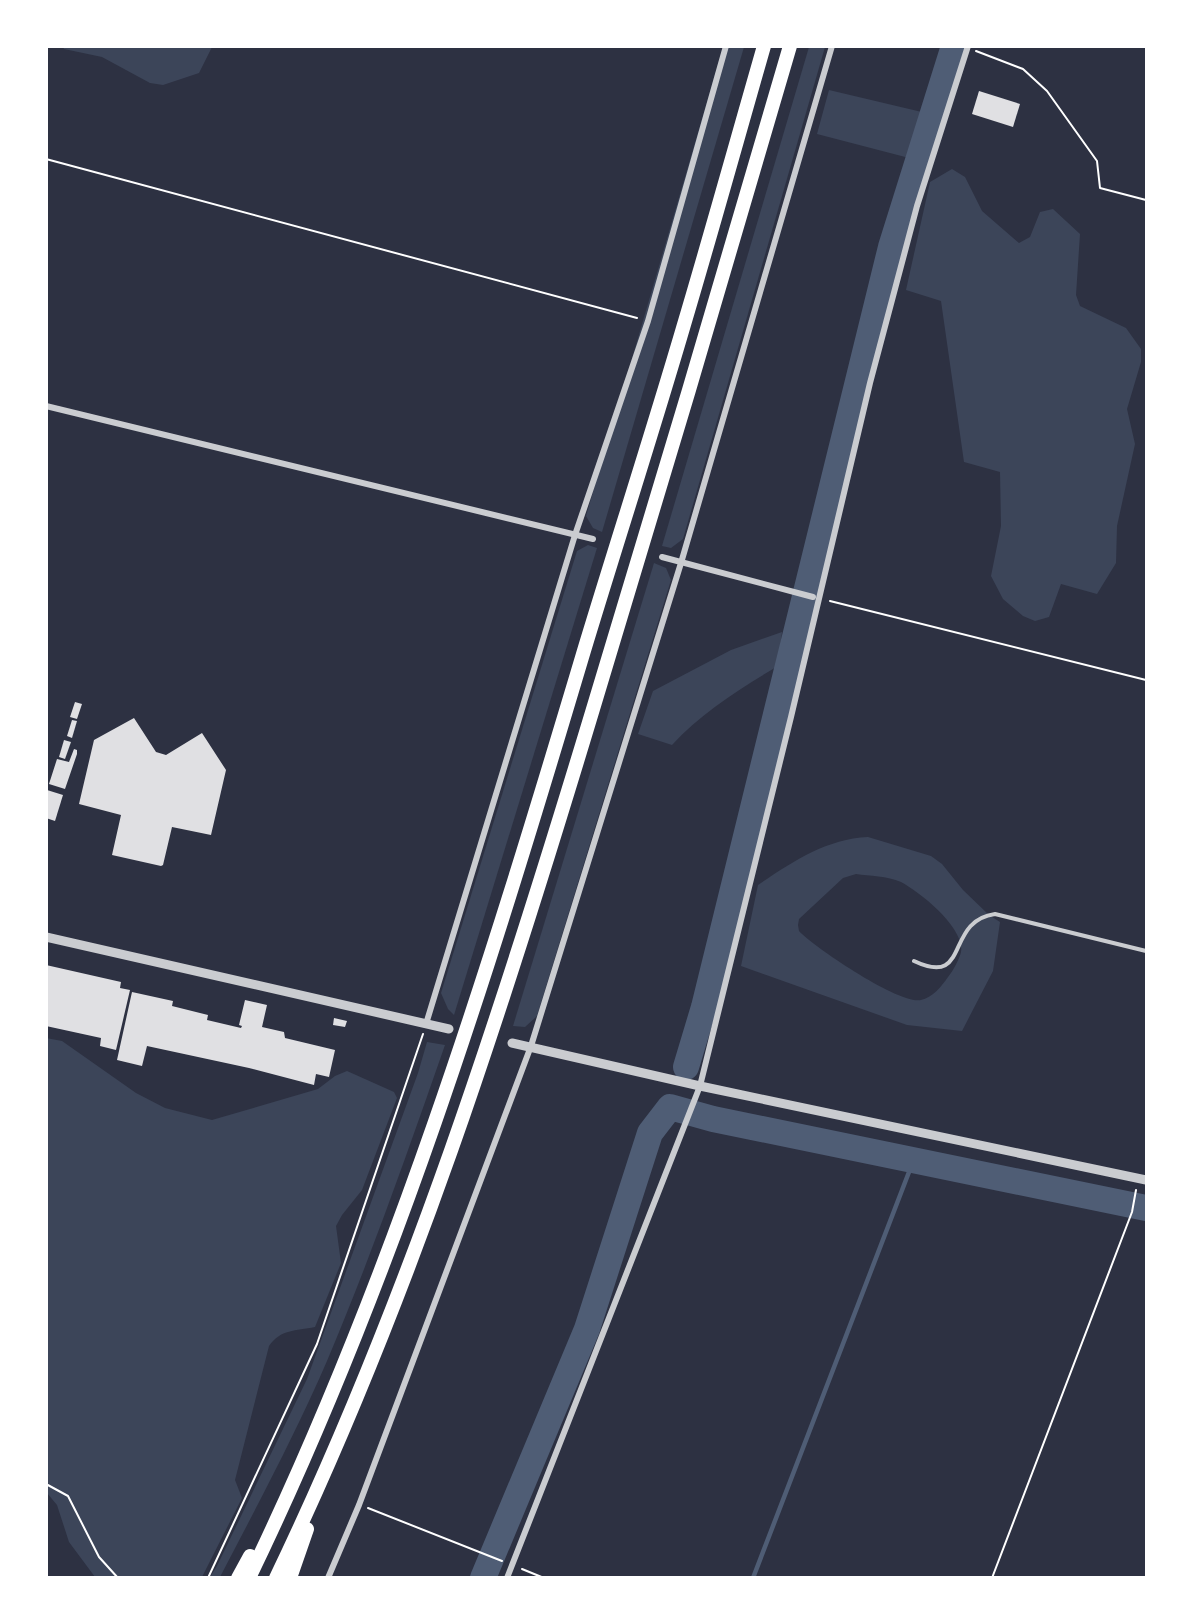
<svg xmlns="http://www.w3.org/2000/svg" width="1193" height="1624" font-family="Overpass,sans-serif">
  <rect width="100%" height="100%" fill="#2d3142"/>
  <g fill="#3c4559" fill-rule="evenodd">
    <polygon points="63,47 212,47 199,73 163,85 150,83 102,57 64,49"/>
    <polygon points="723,47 744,47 602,532 593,528 586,516"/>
    <polygon points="809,47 825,47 683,539 671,548 662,546"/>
    <polygon points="829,90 926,113 913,159 817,134"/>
    <polygon points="952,169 965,177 982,211 1019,243 1030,237 1040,212 1053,209 1080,234 1076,295 1080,306 1126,328 1141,349 1141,362 1127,409 1135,444 1117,526 1116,563 1097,594 1061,584 1049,617 1035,621 1023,616 1003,599 991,576 1001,526 1000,472 964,462 941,301 906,290 930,182"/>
    <polygon points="588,545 597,548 454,1015 448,1009 441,993 577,551"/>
    <polygon points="654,563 666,568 671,580 537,1016 525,1027 513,1026"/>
    <path d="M782,632L778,666C741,688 701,713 672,745L638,734L653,691L731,650Z"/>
    <path d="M868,837L931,856L942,864L963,890L989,915L1000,922L993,971L962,1031L907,1025L741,966L758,885C792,862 826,839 868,837ZM856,874C870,876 887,876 901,882C920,892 965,928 961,952C959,960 953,971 948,977C942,986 932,998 921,1000C900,1005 815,948 799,931L798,925L799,919L843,878Z"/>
    <path d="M46,1038L62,1041L136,1093L165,1108L212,1120L318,1089L335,1076L347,1071L394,1092L397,1098L362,1190L342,1215L336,1226L341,1263L315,1327C295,1331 281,1329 269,1346L235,1480L242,1498L202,1577H95L69,1542L57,1505L47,1493Z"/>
    <path d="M427,1042L445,1045C408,1151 371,1257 327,1361C295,1435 257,1506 220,1577H210L217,1566L307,1379L418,1073Z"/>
  </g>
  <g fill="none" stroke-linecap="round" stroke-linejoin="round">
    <polyline stroke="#4f5d75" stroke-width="4.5" points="753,1578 914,1159"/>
    <g stroke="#4f5d75" stroke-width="26">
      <polyline points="686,1067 704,1007 891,247 954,46"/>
      <polyline points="483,1578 587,1329 650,1133 670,1107 713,1119 1146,1208"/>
    </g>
  </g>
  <g fill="#e0e0e3">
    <polygon points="979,91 1020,104 1013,127 972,114"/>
    <polygon points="75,702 82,704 77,719 70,717"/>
    <polygon points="134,718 156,752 166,755 202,733 226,770 211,835 172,827 163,865 161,866 112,855 121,815 79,804 94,740"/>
    <polygon points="72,720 77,721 72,738 67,736"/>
    <polygon points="64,740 71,742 65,759 59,757"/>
    <polygon points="74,749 77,750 77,754 65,789 49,784 57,759 69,762"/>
    <polygon points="47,790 63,795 55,821 46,818"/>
    <polygon points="46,965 121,982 120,988 130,990 116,1050 100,1046 101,1038 46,1026"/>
    <polygon points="132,992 173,1001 172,1006 208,1015 207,1020 241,1028 242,1026 239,1025 245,1000 267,1005 262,1027 284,1032 285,1038 335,1050 329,1077 316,1074 314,1085 249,1068 147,1046 142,1066 117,1060"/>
    <polygon points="334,1018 347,1021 345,1027 333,1025"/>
  </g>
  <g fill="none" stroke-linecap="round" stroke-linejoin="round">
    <g stroke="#fff" stroke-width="2">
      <polyline points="976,51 1023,69 1047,91 1097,161 1100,188 1146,200"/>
      <polyline points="46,159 637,318"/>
      <polyline points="830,601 1146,680"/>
      <polyline points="46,1484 68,1496 99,1557 118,1578"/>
      <polyline points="368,1508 502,1561"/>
      <polyline points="522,1569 544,1578"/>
      <polyline points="208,1578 317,1344 423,1034"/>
      <polyline points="992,1578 1132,1212 1136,1190"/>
    </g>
    <path stroke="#caccd0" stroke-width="4" d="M914,961C971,988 944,921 995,914L1146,951"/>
    <g stroke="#caccd0" stroke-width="6">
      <polyline points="46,406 593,539"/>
      <polyline points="662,557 813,597"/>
      <polyline points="426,1024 575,535 648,321 726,46"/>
      <polyline points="328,1578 359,1505 531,1046 681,563 832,46"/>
      <polyline points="507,1578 700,1086 791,717 870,383 917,206 968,46"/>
    </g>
    <g stroke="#caccd0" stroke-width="9">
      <polyline points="46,937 449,1029"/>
      <polyline points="512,1043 700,1086 1146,1180"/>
    </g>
    <g stroke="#fff" stroke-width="14">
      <polyline points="238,1578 250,1556"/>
      <path d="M249,1578C393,1280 489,969 583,654C616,545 651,437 683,328C711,234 737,140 764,46"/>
      <path d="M276,1578C410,1299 504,1004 593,709C660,488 726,268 790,46"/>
      <polyline points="290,1578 307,1529"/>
    </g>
  </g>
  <rect width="1193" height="1624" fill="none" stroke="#ffffff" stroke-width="96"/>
</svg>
